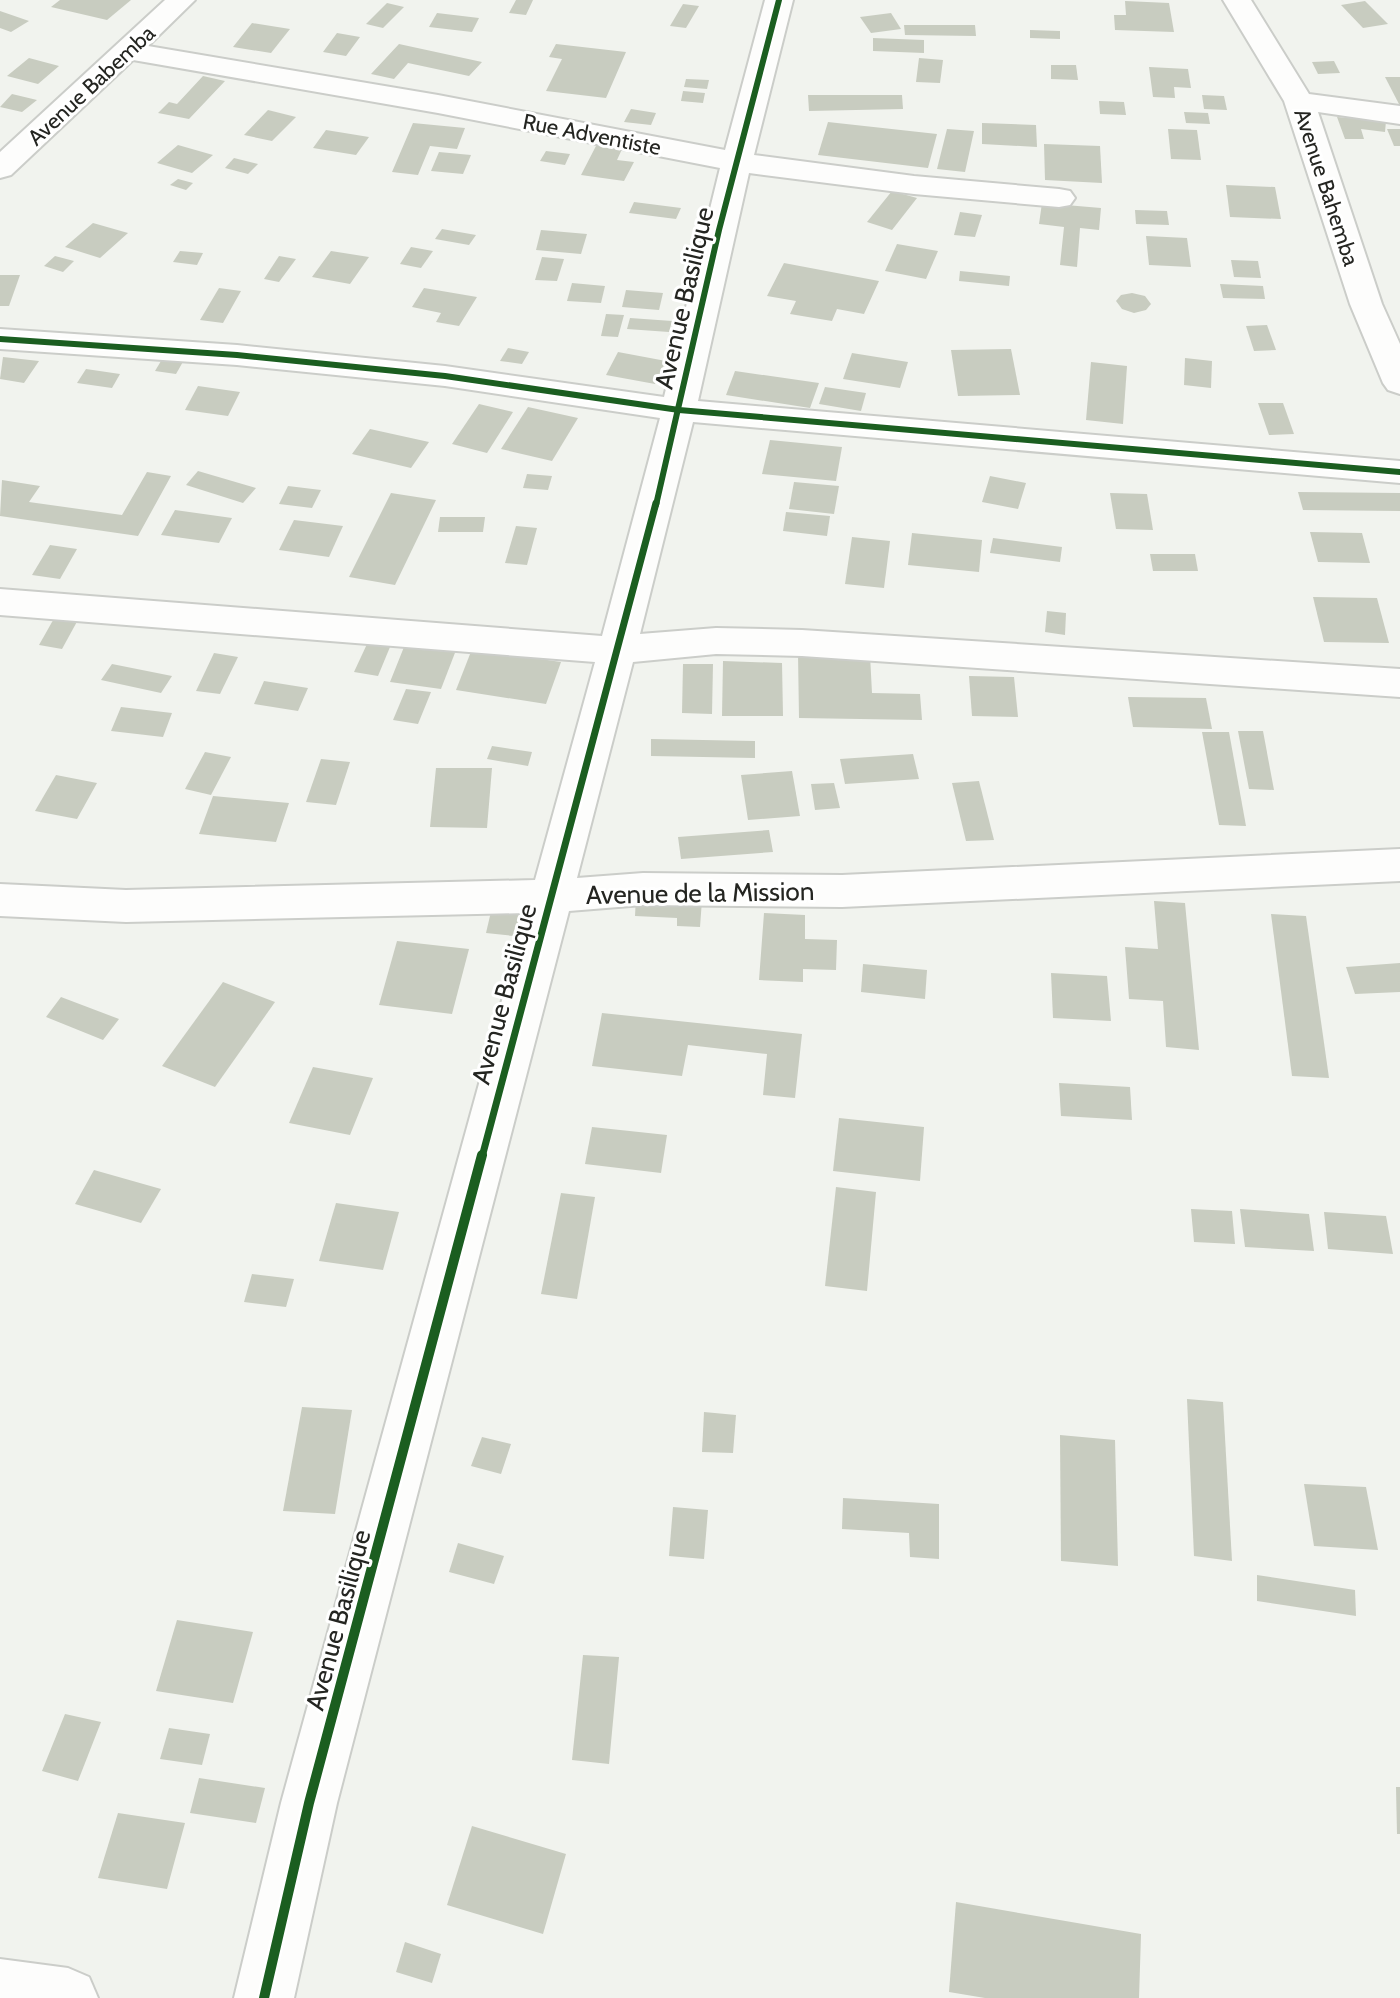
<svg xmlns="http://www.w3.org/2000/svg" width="1400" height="1998" font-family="Cabin,sans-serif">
  <rect width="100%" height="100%" fill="#f1f3ee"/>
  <g fill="#c8ccc0">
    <polygon points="60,0 131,0 107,20 51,7"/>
    <polygon points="516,0 533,0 526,15 509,13"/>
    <polygon points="1125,1 1169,3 1174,32 1115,30 1114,15 1126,15"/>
    <polygon points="1365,1 1388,24 1363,28 1341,5"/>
    <polygon points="387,3 404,7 383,28 366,24"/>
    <polygon points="683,4 699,6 686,28 670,26"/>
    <polygon points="0,11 29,21 11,32 0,28"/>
    <polygon points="437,13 479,18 472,32 429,27"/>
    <polygon points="891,13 901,29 871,33 860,17"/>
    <polygon points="252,23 290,29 271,53 233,47"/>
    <polygon points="904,25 975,25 976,36 905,35"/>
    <polygon points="1030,30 1060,31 1060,39 1030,38"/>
    <polygon points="337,33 360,37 346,56 323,52"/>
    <polygon points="873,38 924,40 924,53 873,51"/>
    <polygon points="399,44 482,62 469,76 408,63 394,79 371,74"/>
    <polygon points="556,44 626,52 606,98 546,91 562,59 549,57"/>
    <polygon points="29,58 59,66 38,84 7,76"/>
    <polygon points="919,58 943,60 940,83 916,82"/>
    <polygon points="1334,61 1340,73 1318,74 1312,62"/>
    <polygon points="1051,65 1076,65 1078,80 1051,79"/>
    <polygon points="1149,67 1188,69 1191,88 1174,87 1175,98 1153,97"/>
    <polygon points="203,76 225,81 189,119 158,113 169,102 177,104"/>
    <polygon points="1385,77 1400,77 1400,106"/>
    <polygon points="686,79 709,80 707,89 684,87"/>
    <polygon points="683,91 705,93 703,103 681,101"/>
    <polygon points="12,94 37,100 22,112 0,107"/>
    <polygon points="808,95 902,95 903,109 809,111"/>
    <polygon points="1202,95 1224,96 1227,110 1204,109"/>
    <polygon points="1099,101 1124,102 1126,115 1100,114"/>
    <polygon points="631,109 656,113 651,125 624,122"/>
    <polygon points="268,110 296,117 272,141 244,135"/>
    <polygon points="1184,112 1208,113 1210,124 1186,123"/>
    <polygon points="1337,117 1386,121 1385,132 1361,129 1364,139 1345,139"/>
    <polygon points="828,122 937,134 928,168 818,155"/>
    <polygon points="413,123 465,128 457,149 430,146 418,175 392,172"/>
    <polygon points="982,123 1036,125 1037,147 982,144"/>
    <polygon points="947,129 974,131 965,172 937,169"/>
    <polygon points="1168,129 1197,130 1201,160 1171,159"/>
    <polygon points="1387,129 1400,129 1400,146 1394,146"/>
    <polygon points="326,130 369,137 356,155 313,148"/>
    <polygon points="597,144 623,147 617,160 634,162 624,181 581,175"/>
    <polygon points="1044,144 1100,146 1102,183 1045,180"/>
    <polygon points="178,145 213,155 192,173 157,163"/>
    <polygon points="546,151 570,154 565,165 540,161"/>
    <polygon points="439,152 471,155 463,174 431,171"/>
    <polygon points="234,158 258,164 248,174 225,168"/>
    <polygon points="178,179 193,183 186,190 170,185"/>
    <polygon points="1226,185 1275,187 1281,219 1230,217"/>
    <polygon points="892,191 917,198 892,230 867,222"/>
    <polygon points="634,202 681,208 676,219 629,213"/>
    <polygon points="1042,203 1101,208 1099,230 1080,228 1077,267 1060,265 1064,227 1039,224"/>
    <polygon points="1135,210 1167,211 1169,225 1136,224"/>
    <polygon points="960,212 982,215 975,237 954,235"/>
    <polygon points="93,223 128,233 100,258 65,247"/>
    <polygon points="442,229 476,235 469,245 435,239"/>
    <polygon points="541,230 587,234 581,254 536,250"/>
    <polygon points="1146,236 1187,238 1191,267 1149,265"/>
    <polygon points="897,244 938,251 926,279 885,271"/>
    <polygon points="411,247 433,251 421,268 400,264"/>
    <polygon points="180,251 203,253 197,265 173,262"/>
    <polygon points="331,251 369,257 350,284 312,277"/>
    <polygon points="55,256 74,261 63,272 44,266"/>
    <polygon points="279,256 296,259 279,282 264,279"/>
    <polygon points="542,257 564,259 557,281 535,280"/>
    <polygon points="1231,260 1258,261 1261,278 1234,277"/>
    <polygon points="784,263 879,281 864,314 837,309 832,321 790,314 796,301 767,296"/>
    <polygon points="960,271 1010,276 1009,286 959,281"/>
    <polygon points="0,275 20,275 9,306 0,306"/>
    <polygon points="572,283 605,286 601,303 567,301"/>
    <polygon points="1220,284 1263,286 1265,299 1223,298"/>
    <polygon points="219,288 241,291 223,323 200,320"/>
    <polygon points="424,288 477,297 459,326 436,322 441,313 412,307"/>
    <polygon points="626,290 663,293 659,310 622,307"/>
    <polygon points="1132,293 1145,296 1151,304 1146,310 1134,313 1122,309 1116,301 1121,295"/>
    <polygon points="606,314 624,315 618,337 601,336"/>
    <polygon points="630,318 672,321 669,332 627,329"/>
    <polygon points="1267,325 1276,350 1254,351 1246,326"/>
    <polygon points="508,348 529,352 522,364 500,361"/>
    <polygon points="1011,349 1020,395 958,396 951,350"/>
    <polygon points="167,351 188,353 176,374 155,371"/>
    <polygon points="618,352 666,361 655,384 606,375"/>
    <polygon points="852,353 908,362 900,388 843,379"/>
    <polygon points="3,357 39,361 24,383 0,379"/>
    <polygon points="1185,358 1212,361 1211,388 1184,385"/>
    <polygon points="1091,362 1127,366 1123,424 1086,420"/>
    <polygon points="86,369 120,374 112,388 77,383"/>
    <polygon points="735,371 819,383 810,408 726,395"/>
    <polygon points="198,386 240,392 228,416 185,410"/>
    <polygon points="825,387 866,393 861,411 819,404"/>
    <polygon points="1258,403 1283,403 1294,434 1269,435"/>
    <polygon points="479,404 513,412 487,453 452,444"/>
    <polygon points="528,407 578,418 552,461 501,449"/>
    <polygon points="370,429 429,442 411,468 352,454"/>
    <polygon points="770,440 842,447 836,481 762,474"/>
    <polygon points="198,471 256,488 243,503 186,485"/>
    <polygon points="147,472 171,476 138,536 0,516 2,480 40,486 29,502 122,515"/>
    <polygon points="527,474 552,476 548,490 523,488"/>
    <polygon points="990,476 1026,483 1018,509 982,502"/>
    <polygon points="794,482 839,486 834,514 789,509"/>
    <polygon points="288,486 321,490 312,508 279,504"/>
    <polygon points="1298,492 1400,493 1400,511 1303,510"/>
    <polygon points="391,493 436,500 395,585 349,577"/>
    <polygon points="1110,493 1147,494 1153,530 1116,529"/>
    <polygon points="175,510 232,518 219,543 161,535"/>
    <polygon points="786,512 830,516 827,536 783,531"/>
    <polygon points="440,517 485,517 483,532 438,532"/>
    <polygon points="294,520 343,526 329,557 279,550"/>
    <polygon points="516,526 537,528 527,565 505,563"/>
    <polygon points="1310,532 1362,533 1370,563 1318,562"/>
    <polygon points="912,533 982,540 979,572 908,565"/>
    <polygon points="852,537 890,541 884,588 845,584"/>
    <polygon points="993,538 1062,547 1060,562 990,553"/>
    <polygon points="50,545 77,549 60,579 32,575"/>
    <polygon points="1150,554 1195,554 1198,571 1153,571"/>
    <polygon points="1313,597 1377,598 1389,643 1324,642"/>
    <polygon points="1047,611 1066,613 1065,635 1045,632"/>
    <polygon points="56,615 79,618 62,649 39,645"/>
    <polygon points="408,637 458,645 441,689 390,682"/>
    <polygon points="367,644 390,647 378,676 354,672"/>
    <polygon points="472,649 561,662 546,704 456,690"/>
    <polygon points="214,653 238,657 220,694 196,691"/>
    <polygon points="798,654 870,655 872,693 920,694 922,720 799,718"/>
    <polygon points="723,661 782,663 783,716 722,716"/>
    <polygon points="112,664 172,676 161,693 101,680"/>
    <polygon points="683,664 713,664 712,714 682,713"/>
    <polygon points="969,676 1014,677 1018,717 972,716"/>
    <polygon points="264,681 308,688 298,711 254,704"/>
    <polygon points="406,689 431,692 418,724 393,720"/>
    <polygon points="1128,697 1206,698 1212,729 1133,727"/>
    <polygon points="121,707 172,713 163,737 111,731"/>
    <polygon points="1238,731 1263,731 1274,790 1249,789"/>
    <polygon points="1202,732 1229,732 1246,826 1219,825"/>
    <polygon points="651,739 755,741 755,758 651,756"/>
    <polygon points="492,746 532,752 528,766 487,759"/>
    <polygon points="205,752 231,757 211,795 185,789"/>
    <polygon points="913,754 919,779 845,784 840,759"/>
    <polygon points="321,759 350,762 336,805 306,802"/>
    <polygon points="436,768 492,768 487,828 430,827"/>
    <polygon points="792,771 800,816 748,820 741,775"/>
    <polygon points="56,775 97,783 77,819 35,811"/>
    <polygon points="979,781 994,840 966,841 952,783"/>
    <polygon points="834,783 840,808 815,810 811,784"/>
    <polygon points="213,796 289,803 276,842 199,834"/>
    <polygon points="769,830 773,852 681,859 678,837"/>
    <polygon points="636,897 702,900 700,927 677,926 677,918 635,916"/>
    <polygon points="1154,901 1185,903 1199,1050 1166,1047 1163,1001 1129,999 1125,947 1158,949"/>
    <polygon points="493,903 529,908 523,937 486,933"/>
    <polygon points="764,913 805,915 805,939 837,940 836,970 803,969 803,982 759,980"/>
    <polygon points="1271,914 1306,916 1329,1078 1292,1076"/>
    <polygon points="397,941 469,949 452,1014 379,1005"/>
    <polygon points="1400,963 1400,992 1355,994 1346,967"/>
    <polygon points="863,964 927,970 925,999 861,992"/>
    <polygon points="1051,973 1107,976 1111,1021 1053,1018"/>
    <polygon points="223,982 275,1002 215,1087 162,1066"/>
    <polygon points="61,997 119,1019 103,1040 46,1017"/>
    <polygon points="602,1013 802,1034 795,1098 763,1095 767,1054 688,1045 682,1076 592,1066"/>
    <polygon points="313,1067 373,1078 350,1135 289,1123"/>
    <polygon points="1059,1083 1130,1087 1132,1120 1061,1116"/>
    <polygon points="839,1118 924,1127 920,1181 833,1171"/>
    <polygon points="592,1127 667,1135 661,1173 585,1164"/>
    <polygon points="94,1170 161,1189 141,1223 75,1204"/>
    <polygon points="836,1187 876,1192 867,1291 825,1286"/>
    <polygon points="561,1193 595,1197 577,1299 541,1294"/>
    <polygon points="336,1203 399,1212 383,1270 319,1261"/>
    <polygon points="1191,1209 1232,1211 1235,1244 1194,1242"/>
    <polygon points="1240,1209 1309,1214 1314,1251 1245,1247"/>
    <polygon points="1324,1212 1386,1216 1393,1254 1328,1249"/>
    <polygon points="252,1274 294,1279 286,1307 244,1302"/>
    <polygon points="1187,1399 1223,1402 1232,1561 1194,1556"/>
    <polygon points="302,1407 352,1410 335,1514 283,1511"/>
    <polygon points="704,1412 736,1415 733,1453 702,1452"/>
    <polygon points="1060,1435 1115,1440 1118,1566 1061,1561"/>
    <polygon points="482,1437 511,1444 501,1474 471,1466"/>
    <polygon points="1304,1484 1366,1487 1378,1550 1314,1546"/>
    <polygon points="843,1498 939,1504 939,1559 910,1557 909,1533 842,1529"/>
    <polygon points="673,1507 708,1510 704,1559 669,1556"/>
    <polygon points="458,1543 504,1556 494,1584 449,1572"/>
    <polygon points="1257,1575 1355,1590 1356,1616 1257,1601"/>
    <polygon points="177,1620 253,1632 233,1703 156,1691"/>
    <polygon points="583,1655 619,1657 609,1764 572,1760"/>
    <polygon points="65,1714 101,1722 78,1781 42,1771"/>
    <polygon points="169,1728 210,1734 202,1765 160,1759"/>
    <polygon points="199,1778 265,1788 256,1823 190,1813"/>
    <polygon points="1396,1787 1400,1787 1400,1834 1397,1834"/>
    <polygon points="118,1813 185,1823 167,1889 98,1878"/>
    <polygon points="472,1826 566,1854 543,1934 447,1905"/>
    <polygon points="956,1902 1141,1934 1139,1998 985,1998 949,1992"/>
    <polygon points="405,1942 441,1954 432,1983 396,1972"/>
  </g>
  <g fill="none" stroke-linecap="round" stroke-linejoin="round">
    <defs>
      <g id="minor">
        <polygon points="165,0 195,0 148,46 438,95 725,150 765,0 793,0 754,155 914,176 1059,189 1070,191 1075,198 1070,205 1059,207 914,194 749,173 698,401 1400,461 1400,483 693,422 640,634 716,628 802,630 1400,669 1400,697 802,656 716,654 633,662 577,878 643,873 842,875 1400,849 1400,881 842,907 643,905 569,911 337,1803 294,1998 234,1998 281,1803 526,913 126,922 0,916 0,884 126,890 535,880 595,662 0,615 0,589 602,636 660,418 445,386 237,365 0,349 0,329 237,345 445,366 664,397 720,168 438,113 133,60 11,175 0,178 0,152"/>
        <polygon points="1223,0 1251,0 1309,94 1400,106 1400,124 1318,112 1382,304 1400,344 1400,394 1388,390 1383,383 1350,304 1284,101"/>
        <polygon points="0,1959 68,1968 89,1977 98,1998 0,1998"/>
      </g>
    </defs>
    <use href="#minor" stroke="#cbcdc9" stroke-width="4"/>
    <use href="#minor" fill="#fdfdfc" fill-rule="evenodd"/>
    <defs>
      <g id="cycleway-far2">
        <polyline points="0,339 237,355 445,376 679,410 1400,472"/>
        <polyline points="656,505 719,230 779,0"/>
      </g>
      <polyline id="cycleway-far1" points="482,1157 656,503"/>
      <polyline id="cycleway" points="264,1998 309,1803 482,1155"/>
    </defs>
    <use href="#cycleway-far2" stroke="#fff" stroke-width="10"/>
    <use href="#cycleway-far1" stroke="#fff" stroke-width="12"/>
    <use href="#cycleway" stroke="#fff" stroke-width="15"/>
    <use href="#cycleway-far2" stroke="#1b5e20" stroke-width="6"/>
    <use href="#cycleway-far1" stroke="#1b5e20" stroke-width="7"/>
    <use href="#cycleway" stroke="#1b5e20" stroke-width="10"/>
  </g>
  <g text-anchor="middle" stroke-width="6" stroke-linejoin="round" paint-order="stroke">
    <g font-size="22" fill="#242521" stroke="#fff">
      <text transform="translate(91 85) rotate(-43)" y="8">Avenue Babemba</text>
      <text transform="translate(592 134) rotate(11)" y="8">Rue Adventiste</text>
      <text transform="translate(1327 187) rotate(72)" y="8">Avenue Bahemba</text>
    </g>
    <g font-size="26" fill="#242521" stroke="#fff">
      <text transform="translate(684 298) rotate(-77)" y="9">Avenue Basilique</text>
      <text transform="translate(700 893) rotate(-1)" y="9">Avenue de la Mission</text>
      <text transform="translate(504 994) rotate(-75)" y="9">Avenue Basilique</text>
      <text transform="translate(338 1620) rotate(-75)" y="9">Avenue Basilique</text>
    </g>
  </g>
</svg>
